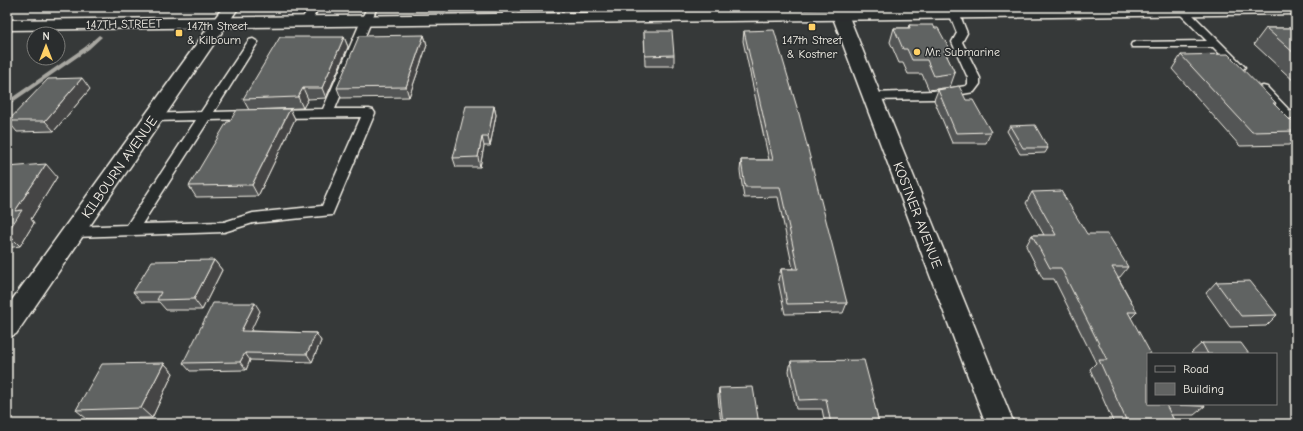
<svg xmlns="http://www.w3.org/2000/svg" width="1303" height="431" font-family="'Comic Neue',sans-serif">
  <rect width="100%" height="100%" fill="#363939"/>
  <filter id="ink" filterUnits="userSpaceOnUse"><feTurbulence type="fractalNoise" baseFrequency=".025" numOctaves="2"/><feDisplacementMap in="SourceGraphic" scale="8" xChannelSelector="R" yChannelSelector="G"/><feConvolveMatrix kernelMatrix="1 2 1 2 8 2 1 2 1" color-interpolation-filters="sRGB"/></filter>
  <g filter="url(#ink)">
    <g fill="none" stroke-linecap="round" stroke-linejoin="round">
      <polygon fill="#a8a7a1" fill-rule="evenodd" points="99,35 102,37 89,49 7,106 7,101 85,47"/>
      <defs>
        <g id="service">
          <polygon points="309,7 319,7 310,23 302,23 301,21"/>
          <polygon points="367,7 377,7 335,109 369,109 373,110 375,113 332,215 253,223 224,232 73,237 68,236 66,232 68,228 73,227 127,225 196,120 154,121 150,120 148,117 150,114 201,112 249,40 253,39 258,42 214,112 252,111 256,112 258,115 256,118 252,119 209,120 142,224 224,222 253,213 322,206 361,117 275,118 271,117 269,114 271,111 275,110 323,109"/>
          <polygon points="504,7 514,7 511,21 507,22 502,19"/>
          <polygon points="1183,8 1187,9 1245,67 1243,69 1235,69 1213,47 1132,47 1131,45 1132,43 1136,42 1207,41 1179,13 1178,11"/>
          <polygon points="954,10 959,13 967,33 962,42 980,78 980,84 974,92 933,99 868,100 866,97 868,94 872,93 933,91 966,86 968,84 968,78 952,42 957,33 949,13"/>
          <polygon points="1263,86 1267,87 1290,111 1296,111 1296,119 1283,118 1257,90 1259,87"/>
        </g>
        <g id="minor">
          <polygon points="223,7 239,7 16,334 7,338 7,307"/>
          <polygon points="829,7 845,7 1014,424 986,424"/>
        </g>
        <polygon id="primary" points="1067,7 1296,7 1296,14 7,30 7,20"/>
      </defs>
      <use href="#service" stroke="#f4f1e8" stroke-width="3"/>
      <use href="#minor" stroke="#f4f1e8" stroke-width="3"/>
      <use href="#primary" stroke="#f4f1e8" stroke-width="3"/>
      <use href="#service" fill="#2a2d2e" fill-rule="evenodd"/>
      <use href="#minor" fill="#2a2d2e" fill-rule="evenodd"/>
      <use href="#primary" fill="#2a2d2e" fill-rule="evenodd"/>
    </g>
    <g fill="#535554" stroke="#f4f1e8">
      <polygon points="909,25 935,28 950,50 947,57 955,73 950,87 929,90 922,74 908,74 903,63 899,63 890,42 894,28 908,28"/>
      <polygon points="1266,28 1296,28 1296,83 1254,44"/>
      <polygon points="644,31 674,55 674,66 645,66"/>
      <polygon points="744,31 847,303 843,313 785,314 778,280 781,269 793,269 778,197 744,198 740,171 741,160 769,160 743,41"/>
      <polygon points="424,35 427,45 409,97 341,98 337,88"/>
      <polygon points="344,37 348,47 326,98 308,99 303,108 249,110 243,99"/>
      <polygon points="1181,55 1276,103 1275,105 1296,126 1296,137 1289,145 1240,146 1172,69"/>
      <polygon points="90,89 54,131 17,132 8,121"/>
      <polygon points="938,90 966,100 991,132 986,143 952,143 934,100"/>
      <polygon points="494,106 496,115 490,146 484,146 480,167 456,167 453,158"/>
      <polygon points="290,109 295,119 258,196 196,197 189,186"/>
      <polygon points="1010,126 1048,148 1045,153 1020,154 1007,131"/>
      <polygon points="7,167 57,177 31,219 34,223 20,246 7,248"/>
      <polygon points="1032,192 1128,267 1120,277 1118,277 1137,312 1131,318 1148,404 1205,406 1194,415 1171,415 1176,424 1114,424 1090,369 1096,363 1054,279 1043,279 1026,246 1032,235 1044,235 1026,203"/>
      <polygon points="214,260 222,270 202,310 166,310 159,302 142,302 133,292"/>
      <polygon points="1216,282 1277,315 1266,326 1230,327 1206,293"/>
      <polygon points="260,311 250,331 316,333 321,341 312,362 250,360 246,370 190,371 183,363"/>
      <polygon points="1202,343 1249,354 1192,354 1191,353"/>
      <polygon points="791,361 874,398 873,400 879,424 825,424 822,409 796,409 789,371"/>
      <polygon points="164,363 173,373 152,418 87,419 76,410"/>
      <polygon points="719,388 759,424 721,424 718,396"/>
    </g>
    <g fill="#444545" stroke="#f4f1e8">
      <polygon points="424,35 427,45 409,97 406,87"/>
      <polygon points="344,37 348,47 326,98 322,88"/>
      <polygon points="7,63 12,69 7,74"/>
      <polygon points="82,78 90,89 54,131 45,121"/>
      <polygon points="303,88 308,99 303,108 298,97"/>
      <polygon points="494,106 496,115 490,146 488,137"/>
      <polygon points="290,109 295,119 258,196 252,185"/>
      <polygon points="482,137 484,146 480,167 478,157"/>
      <polygon points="46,164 57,177 31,219 34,223 20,246 7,233 15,211"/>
      <polygon points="214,260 222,270 202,310 194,299"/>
      <polygon points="255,303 260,311 247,339 241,331"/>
      <polygon points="316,333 321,341 312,362 307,354"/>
      <polygon points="245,353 250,360 246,370 240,362"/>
      <polygon points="164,363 173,373 152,418 141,408"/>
    </g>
    <g fill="#616362" stroke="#f4f1e8">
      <polygon points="909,25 933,25 935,28 938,28 950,50 944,50 955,73 934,76 927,60 912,60 907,49 903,49 894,28 910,28"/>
      <polygon points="1266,28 1296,28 1296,55"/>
      <polygon points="774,30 799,114 847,303 787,304 781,269 798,269 780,187 745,187 741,160 773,160 744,31"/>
      <polygon points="644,31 672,31 674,55 645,56"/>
      <polygon points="424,35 406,87 337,88 359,36"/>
      <polygon points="280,37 344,37 322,88 303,88 298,97 243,99"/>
      <polygon points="1228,54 1276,103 1273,103 1296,126 1296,131 1252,132 1181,55"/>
      <polygon points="82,78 45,121 8,121 48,79"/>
      <polygon points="959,86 966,100 973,100 991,132 956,133 938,90"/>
      <polygon points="466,106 494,106 488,137 482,137 478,157 453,158"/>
      <polygon points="290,109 252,185 189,186 227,122 229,122 237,110"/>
      <polygon points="1035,125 1048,148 1023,148 1010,126"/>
      <polygon points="46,164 15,211 22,210 7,233 7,167"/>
      <polygon points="1061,191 1087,234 1108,234 1128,267 1112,267 1137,312 1128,312 1151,354 1148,354 1148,404 1204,404 1205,406 1166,405 1176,424 1128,424 1099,360 1107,360 1061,268 1050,268 1032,235 1056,235 1032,192"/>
      <polygon points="214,260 194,299 157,300 161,292 133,292 152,261"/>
      <polygon points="1250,281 1277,315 1241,316 1216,282"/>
      <polygon points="213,303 255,303 241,331 316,333 307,354 245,353 240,362 183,363"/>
      <polygon points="1202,343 1241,343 1249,354 1208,354"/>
      <polygon points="864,360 874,398 873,398 879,424 831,424 826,399 799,400 791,361"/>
      <polygon points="164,363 141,408 76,410 102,364"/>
      <polygon points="753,387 759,424 723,424 719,388"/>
    </g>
  </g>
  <g fill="#ffd166" stroke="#2a2d2e" stroke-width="1.5">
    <rect x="808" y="23" width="8" height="8" rx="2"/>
    <rect x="175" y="29" width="8" height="8" rx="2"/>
    <circle cx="917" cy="52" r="4"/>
  </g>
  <g text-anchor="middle" stroke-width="3" stroke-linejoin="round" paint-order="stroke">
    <g font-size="12" fill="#f4f1e8" stroke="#2a2d2e">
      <text transform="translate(124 24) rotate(-1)" y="4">147TH STREET</text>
    </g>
    <g font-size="12" fill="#f4f1e8" stroke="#2a2d2e" text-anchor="start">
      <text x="187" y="30">147th Street<tspan x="187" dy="14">&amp; Kilbourn</tspan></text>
      <text x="812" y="44" text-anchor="middle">147th Street<tspan x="812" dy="14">&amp; Kostner</tspan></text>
      <text x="925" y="56">Mr. Submarine</text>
    </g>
    <g font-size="14" fill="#f4f1e8" stroke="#2a2d2e">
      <text transform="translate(119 167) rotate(-55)" y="5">KILBOURN AVENUE</text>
      <text transform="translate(918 215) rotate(69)" y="5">KOSTNER AVENUE</text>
    </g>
  </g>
  <rect width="1303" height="431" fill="none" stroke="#2a2d2e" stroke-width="24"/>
  <rect x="12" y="12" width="1279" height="407" fill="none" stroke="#f4f1e8" stroke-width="1.5" filter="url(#ink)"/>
  <rect x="1147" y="353" width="130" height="52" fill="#2a2d2e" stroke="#7b7b78"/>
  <rect x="1155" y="366" width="20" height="6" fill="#2a2d2e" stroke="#7b7b78"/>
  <text x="1183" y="373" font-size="12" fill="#f4f1e8">Road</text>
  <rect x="1155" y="383" width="20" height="12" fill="#616362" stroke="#7b7b78"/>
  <text x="1183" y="393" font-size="12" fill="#f4f1e8">Building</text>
  <g transform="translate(46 46)"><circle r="19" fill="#2a2d2e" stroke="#7b7b78"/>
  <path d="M0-3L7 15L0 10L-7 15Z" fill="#ffd166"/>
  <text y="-6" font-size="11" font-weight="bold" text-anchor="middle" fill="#f4f1e8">N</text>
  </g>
</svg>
